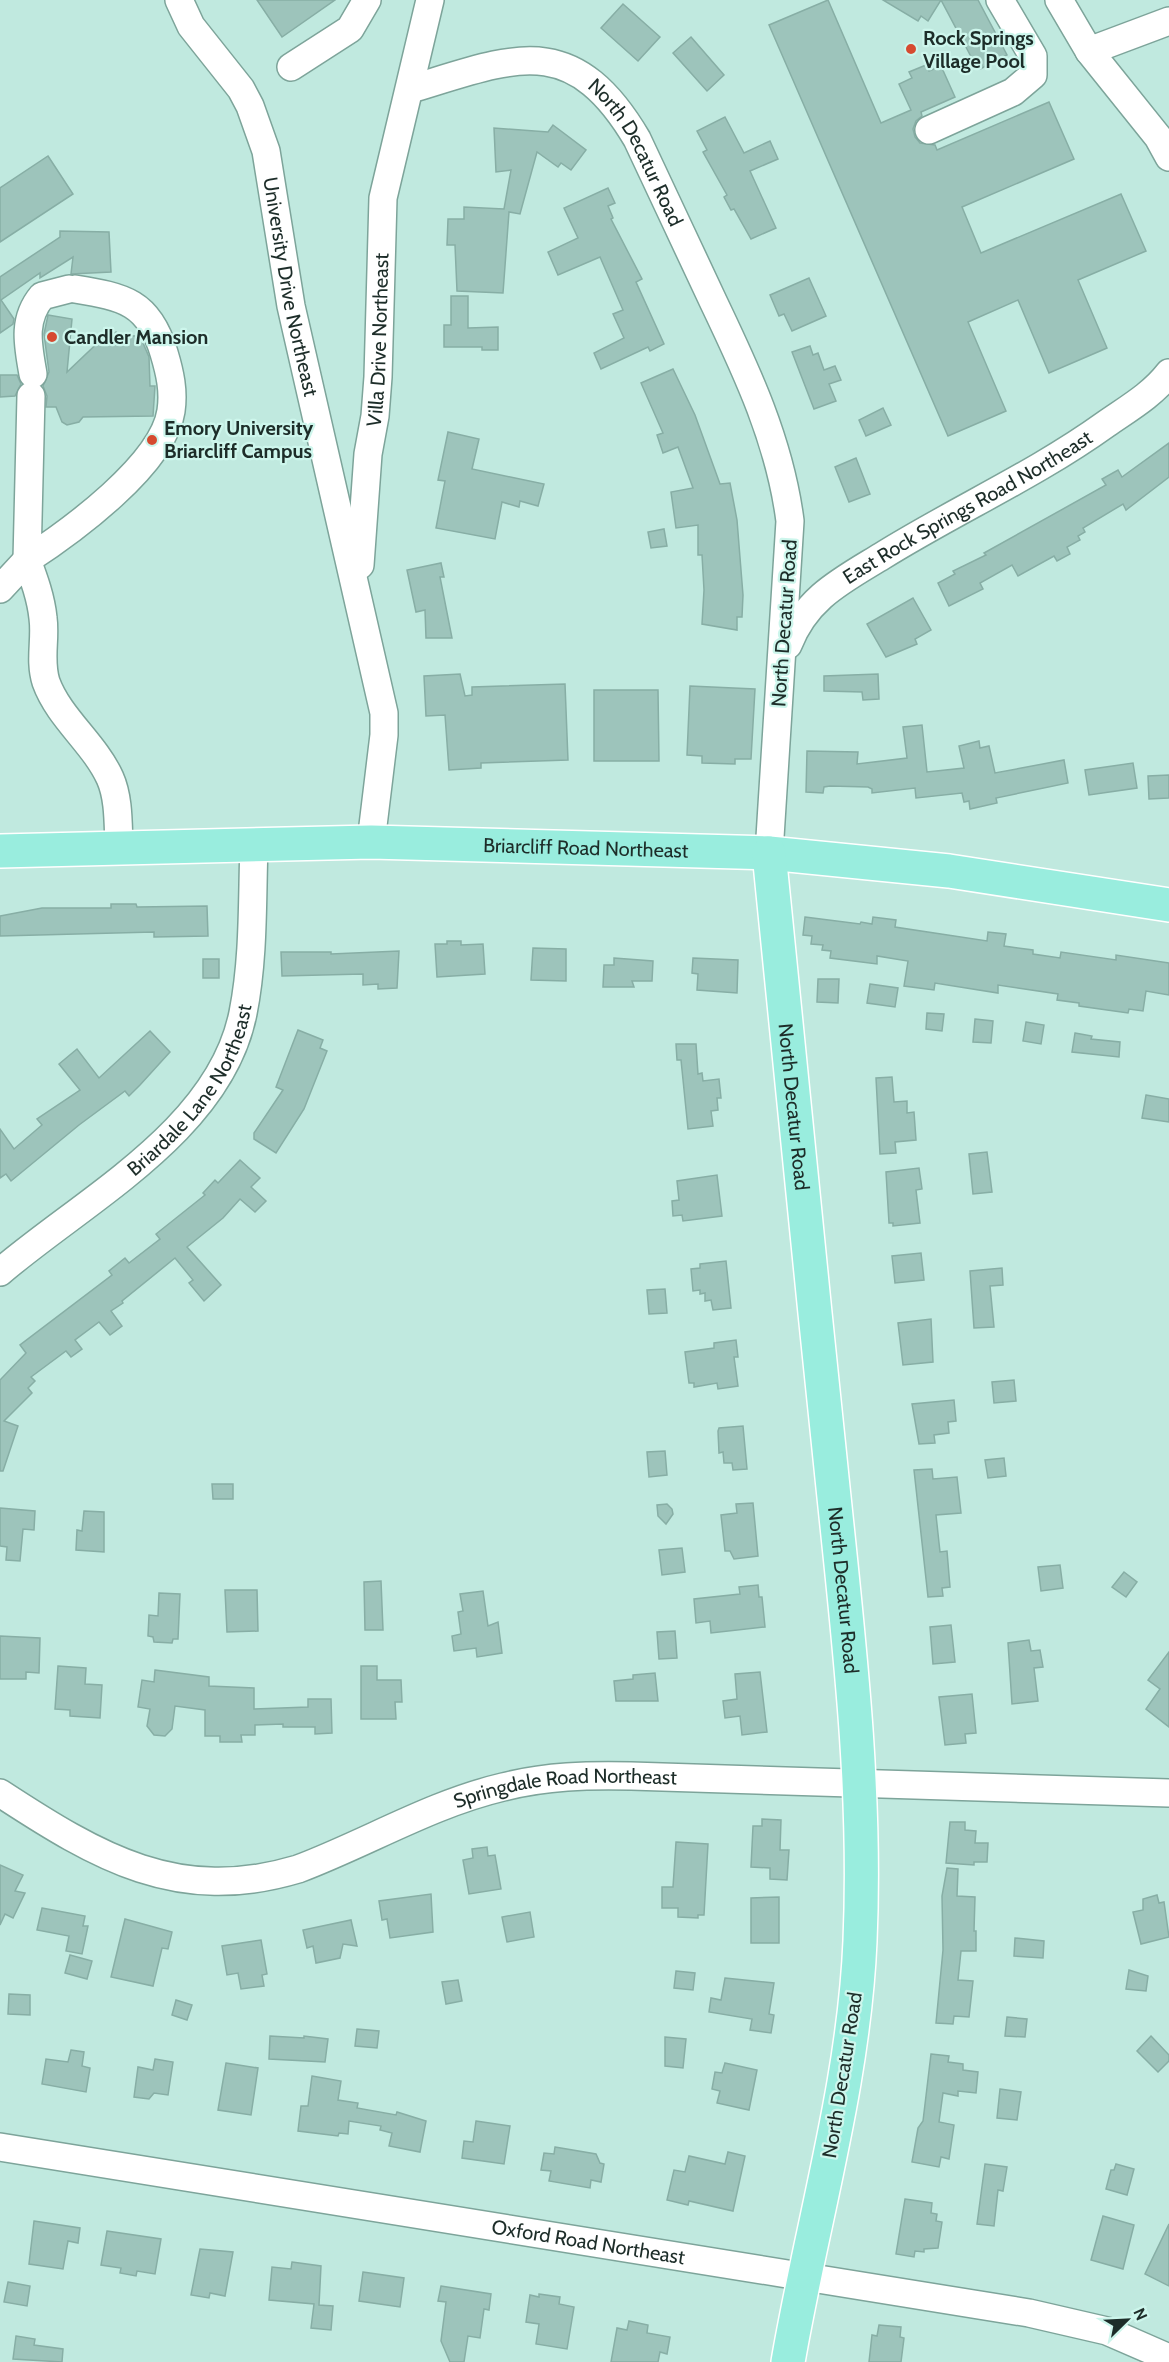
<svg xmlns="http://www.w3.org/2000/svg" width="1169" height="2362" font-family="Cabin,sans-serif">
  <rect width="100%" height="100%" fill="#c0e9df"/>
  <g fill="#9dc4bb" stroke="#87aea5" stroke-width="1.5">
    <polygon points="257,0 335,0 282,37"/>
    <polygon points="828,0 881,123 911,110 899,84 912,78 909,72 926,65 929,71 941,66 955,97 921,112 922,116 916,121 913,129 915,137 920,143 935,145 937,150 1049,102 1074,159 962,207 981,253 1121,194 1146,251 1078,280 1107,348 1049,373 1018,300 968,322 1006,411 948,436 769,25"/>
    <polygon points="883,0 941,0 928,21 921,16 918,21"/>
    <polygon points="941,0 978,0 1007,55 980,69 976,66"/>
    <polygon points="623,4 660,37 638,61 601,28"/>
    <polygon points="691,37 724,75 707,91 673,53"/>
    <polygon points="725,117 744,153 770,141 778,159 750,171 776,228 751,239 734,209 731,210 724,197 727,195 703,152 707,150 697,131"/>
    <polygon points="553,125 586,150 571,170 561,163 558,167 537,152 520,214 509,212 503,293 457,291 455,245 447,245 448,219 464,219 464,207 504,209 511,170 496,172 494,128 548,132"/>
    <polygon points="48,156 73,194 0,242 0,188"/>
    <polygon points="608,188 615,203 608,206 613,218 611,219 642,279 636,282 664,344 650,351 648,347 601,369 594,353 624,338 613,314 623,310 600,257 558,275 548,252 578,238 564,208"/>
    <polygon points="60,231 109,232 111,272 71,274 73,257 40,278 40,273 1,300 14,319 13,324 0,333 0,277 60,237"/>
    <polygon points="809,278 826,316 792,331 784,314 779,316 770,295"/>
    <polygon points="451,296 468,296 468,328 498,327 498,350 482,350 482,347 444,347 444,325 451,325"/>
    <polygon points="48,315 72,319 67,372 108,333 111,336 116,332 119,336 140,336 149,357 150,386 155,386 153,416 83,417 79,422 67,425 62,422 56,407 46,407 47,396 43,386 49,372 44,334"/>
    <polygon points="810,346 813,355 818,353 824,370 835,366 841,380 829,384 836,401 814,409 792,352"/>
    <polygon points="673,369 695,415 720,484 730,483 737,520 743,595 742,617 737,617 737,630 702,624 704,590 702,555 698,555 698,525 676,528 671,492 693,488 678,447 663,453 657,435 663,433 641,383"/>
    <polygon points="0,375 17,375 21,384 15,396 0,397"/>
    <polygon points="883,408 891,425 866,436 859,420"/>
    <polygon points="448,432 479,439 472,469 544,484 538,506 520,501 519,507 502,502 495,539 436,528 445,481 438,480"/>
    <polygon points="1169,443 1169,477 1126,510 1123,504 1083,528 1085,532 1078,536 1080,540 1067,547 1070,554 1057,561 1054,556 1018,576 1012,565 980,583 983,589 949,606 938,583 955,574 953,571 986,555 984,553 1106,485 1102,479 1118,470 1122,477"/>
    <polygon points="856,458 870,494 849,502 835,467"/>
    <polygon points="664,529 667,546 651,548 648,532"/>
    <polygon points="441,563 444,577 440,577 452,638 426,638 425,610 416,612 407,570"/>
    <polygon points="913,598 931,630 915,639 917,644 886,657 867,624"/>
    <polygon points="460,674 465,696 472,695 472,687 565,684 568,760 481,763 481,768 449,770 445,715 426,716 424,676"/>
    <polygon points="878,674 879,699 863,700 862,692 824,691 824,676"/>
    <polygon points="690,686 755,689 751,759 735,759 735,764 702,763 702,756 687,755"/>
    <polygon points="594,690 658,690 659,761 594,761"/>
    <polygon points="922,725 927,772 964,768 959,746 979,741 980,748 989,746 995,773 1064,760 1068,783 996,798 997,803 970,809 969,801 964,802 962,793 916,798 915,788 872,793 872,789 868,787 830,786 824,787 823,793 806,792 807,751 858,752 857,764 907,758 903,727"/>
    <polygon points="1133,763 1137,788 1089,795 1085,770"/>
    <polygon points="1169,775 1169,798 1149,799 1148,776"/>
    <polygon points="111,904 136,904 137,907 207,906 208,936 154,937 154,932 0,936 0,916 42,908 111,908"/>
    <polygon points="805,917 860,924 861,922 872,924 873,917 896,920 895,927 987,941 988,932 1006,934 1004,946 1033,950 1033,954 1060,958 1061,952 1116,960 1116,955 1169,963 1169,995 1146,991 1143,1011 1129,1009 1128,1013 1079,1006 1079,1003 1057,1000 1058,994 998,985 998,993 935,983 934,990 904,986 908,961 877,956 877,964 830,958 831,951 822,950 823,945 811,944 812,936 803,935"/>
    <polygon points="447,941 461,941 461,945 483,944 485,974 437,977 435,944 447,944"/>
    <polygon points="533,948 566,949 566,981 531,980"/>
    <polygon points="399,951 397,988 378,989 378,984 363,985 363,974 282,976 281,952 331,952 331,954"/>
    <polygon points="614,958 653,961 652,981 632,981 634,987 603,987 604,965 614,965"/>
    <polygon points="693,958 738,960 737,993 697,990 698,974 692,973"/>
    <rect x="203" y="959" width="16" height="19"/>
    <polygon points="818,979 839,979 838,1003 817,1002"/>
    <polygon points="870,984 898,988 895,1007 867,1003"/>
    <polygon points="927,1013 944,1014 942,1031 926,1029"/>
    <polygon points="975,1019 993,1021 991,1043 973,1042"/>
    <polygon points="1026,1022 1044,1025 1041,1044 1023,1041"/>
    <polygon points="298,1030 323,1040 320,1048 327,1051 304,1109 276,1153 254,1139 254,1133 283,1090 276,1087"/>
    <polygon points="150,1031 170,1052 140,1085 129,1096 125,1091 79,1125 11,1181 6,1174 0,1178 0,1129 14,1149 42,1125 37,1119 80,1090 59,1064 77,1049 99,1078"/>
    <polygon points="1075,1033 1092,1036 1091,1039 1120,1042 1119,1057 1072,1052"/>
    <polygon points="676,1044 696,1044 698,1074 702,1073 703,1081 719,1079 721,1098 717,1098 718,1110 711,1111 713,1126 688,1129 681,1060 677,1060"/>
    <polygon points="892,1077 894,1102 907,1101 907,1113 914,1112 916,1140 895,1142 896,1153 880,1154 876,1078"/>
    <polygon points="1146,1095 1169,1099 1169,1122 1142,1118"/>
    <polygon points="987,1152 992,1192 973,1194 969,1154"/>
    <polygon points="240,1160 260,1178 251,1187 266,1201 255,1212 240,1199 223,1218 187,1247 221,1285 204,1301 189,1283 193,1280 175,1258 122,1301 123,1303 111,1311 122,1326 110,1335 99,1322 75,1340 82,1349 71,1357 66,1351 31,1377 35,1381 28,1388 32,1393 4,1421 18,1426 3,1471 0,1471 0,1380 26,1353 20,1345 112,1275 109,1271 125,1258 129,1263 160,1239 156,1234 205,1195 203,1193 215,1180 218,1183"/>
    <polygon points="919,1168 922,1189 916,1190 920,1223 893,1226 893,1223 889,1223 886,1172"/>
    <polygon points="717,1175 722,1216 683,1221 682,1215 673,1216 672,1201 679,1200 677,1181"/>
    <polygon points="921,1253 924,1280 895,1283 892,1256"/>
    <polygon points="726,1261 731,1308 713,1310 711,1300 705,1301 705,1293 700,1294 700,1290 693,1291 691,1269 700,1268 700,1264"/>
    <polygon points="1002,1268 1003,1285 990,1286 994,1327 974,1328 970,1271"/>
    <polygon points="665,1289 667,1313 649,1314 647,1290"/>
    <polygon points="931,1319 933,1362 903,1365 898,1323"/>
    <polygon points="736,1340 738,1357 734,1357 738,1386 718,1389 717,1383 694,1387 694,1383 689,1383 685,1352 714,1348 714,1343"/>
    <polygon points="1014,1380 1016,1401 994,1403 992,1382"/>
    <polygon points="954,1400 956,1421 948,1422 949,1433 934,1435 935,1443 919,1444 912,1404"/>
    <polygon points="743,1426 747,1469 733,1470 732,1463 724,1463 723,1452 719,1453 718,1431 719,1428"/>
    <polygon points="665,1451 667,1475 649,1477 647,1452"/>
    <polygon points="1004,1458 1006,1476 988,1478 985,1460"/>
    <polygon points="932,1469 933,1479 957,1477 961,1513 936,1515 940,1552 947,1551 950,1587 942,1588 943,1596 928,1597 914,1470"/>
    <polygon points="212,1484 233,1484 233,1499 213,1499"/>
    <polygon points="753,1503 758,1556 734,1559 730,1551 725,1551 721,1515 737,1513 736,1504"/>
    <polygon points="667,1504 672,1509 673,1514 666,1524 658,1516 657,1505"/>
    <polygon points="0,1508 35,1511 34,1530 23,1529 20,1561 6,1560 7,1547 0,1546"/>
    <polygon points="84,1511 104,1512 104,1552 76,1550 77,1530 82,1531"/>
    <polygon points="682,1548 685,1572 662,1575 659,1550"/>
    <polygon points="1060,1565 1063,1588 1041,1591 1038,1567"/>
    <polygon points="1124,1572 1137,1582 1126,1597 1112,1587"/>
    <polygon points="381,1581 383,1630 365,1630 364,1582"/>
    <polygon points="758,1585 759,1597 762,1597 765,1627 711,1633 710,1621 696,1623 694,1599 740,1594 739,1587"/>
    <polygon points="225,1590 257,1590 258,1631 227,1632"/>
    <polygon points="483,1591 488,1626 498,1622 502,1653 477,1657 476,1648 454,1651 452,1636 461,1634 458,1612 463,1611 460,1594"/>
    <polygon points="159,1593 180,1594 178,1639 173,1639 172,1643 154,1642 153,1637 148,1636 149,1615 158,1616"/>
    <polygon points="951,1625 955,1662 933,1664 930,1627"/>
    <polygon points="675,1631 677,1658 659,1659 657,1632"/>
    <polygon points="0,1636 40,1638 39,1673 26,1672 26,1679 0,1679"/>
    <polygon points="1029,1640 1031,1651 1040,1650 1043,1667 1034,1668 1038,1701 1012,1704 1008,1643"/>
    <polygon points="1169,1652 1169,1727 1146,1709 1160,1689 1148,1680"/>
    <polygon points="58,1666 86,1668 85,1684 102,1685 100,1718 70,1716 70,1710 55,1709"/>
    <polygon points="361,1666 377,1666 377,1680 401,1680 402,1702 395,1702 396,1719 361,1719"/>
    <polygon points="155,1670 209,1677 209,1686 254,1688 254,1709 308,1707 308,1699 331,1699 332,1733 315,1734 315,1727 283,1727 283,1724 255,1725 255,1735 241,1735 242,1742 220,1742 220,1736 205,1736 205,1710 175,1706 172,1729 165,1736 154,1735 147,1726 150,1709 138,1707 142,1680 154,1682"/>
    <polygon points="760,1672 767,1732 742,1735 740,1716 725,1718 723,1701 737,1699 735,1674"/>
    <polygon points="655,1673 658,1701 616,1701 614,1681 633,1679 633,1675"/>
    <polygon points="972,1694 976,1733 965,1734 966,1743 945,1745 939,1697"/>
    <polygon points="762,1819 781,1820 780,1850 789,1850 787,1880 770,1879 770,1868 751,1867 753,1826 762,1826"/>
    <polygon points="950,1822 965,1822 965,1830 976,1831 975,1843 988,1843 987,1862 974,1862 974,1865 946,1863"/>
    <polygon points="676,1842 708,1844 704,1915 698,1915 698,1918 678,1917 678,1908 662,1908 662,1887 673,1887"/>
    <polygon points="487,1847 488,1856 495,1855 501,1889 469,1894 463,1860 473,1858 472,1849"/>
    <polygon points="0,1865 23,1875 15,1891 25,1893 13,1918 5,1914 0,1925"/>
    <polygon points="947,1868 958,1869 957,1896 975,1897 974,1931 976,1931 976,1951 961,1951 958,1980 973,1981 969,2017 954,2016 953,2024 936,2023 943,1950 942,1896"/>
    <polygon points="431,1894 433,1932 390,1938 387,1919 382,1920 379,1901"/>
    <polygon points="1157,1895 1159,1903 1164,1902 1169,1937 1141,1944 1133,1912 1143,1910 1143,1899"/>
    <polygon points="779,1897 779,1943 751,1943 751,1898"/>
    <polygon points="42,1908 85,1916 83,1926 88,1926 82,1954 66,1951 69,1936 37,1930"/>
    <polygon points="530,1912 534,1937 507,1942 502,1917"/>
    <polygon points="125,1919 172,1932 168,1949 162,1948 153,1986 111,1977"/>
    <polygon points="351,1920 357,1946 343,1944 340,1958 316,1963 313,1946 307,1948 303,1930"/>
    <polygon points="1015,1938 1044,1941 1043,1958 1014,1956"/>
    <polygon points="261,1940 267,1974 262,1975 264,1986 241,1989 238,1973 227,1975 222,1946"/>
    <polygon points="70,1955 92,1961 87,1979 65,1973"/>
    <polygon points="1129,1970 1148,1976 1146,1991 1126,1989"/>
    <polygon points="676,1971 695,1973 693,1990 674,1988"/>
    <polygon points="725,1978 774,1983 769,2014 774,2015 771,2033 750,2030 752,2019 709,2012 711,1998 721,2000"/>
    <polygon points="458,1980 462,2001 446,2004 442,1982"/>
    <polygon points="9,1994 30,1995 30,2015 8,2014"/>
    <polygon points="176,2000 192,2005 187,2020 172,2015"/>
    <polygon points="1007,2017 1027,2019 1025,2037 1005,2036"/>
    <polygon points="357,2029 379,2031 377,2048 355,2046"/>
    <polygon points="270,2036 304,2038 304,2036 328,2039 325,2062 269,2059"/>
    <polygon points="1151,2036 1169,2055 1169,2061 1158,2072 1137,2051"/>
    <polygon points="665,2037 686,2039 683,2068 665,2066"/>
    <polygon points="71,2050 84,2052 82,2066 90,2068 86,2092 42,2084 46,2059 68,2062"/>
    <polygon points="931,2054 949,2056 948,2062 963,2064 963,2070 978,2072 976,2093 958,2091 958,2096 943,2093 939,2122 954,2125 949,2159 941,2157 939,2167 912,2162 918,2128 923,2121"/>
    <polygon points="155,2059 173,2062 168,2095 154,2093 149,2099 134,2097 138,2067 153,2070"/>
    <polygon points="226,2063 258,2068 251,2115 218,2110"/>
    <polygon points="725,2063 757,2070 749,2110 717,2103 720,2091 712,2089 715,2072 722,2073"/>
    <polygon points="312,2076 341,2081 338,2100 358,2103 357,2108 396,2115 397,2112 426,2121 420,2152 389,2146 392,2133 380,2130 381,2126 349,2121 348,2134 339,2133 338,2136 298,2131 301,2106 308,2106"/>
    <polygon points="1000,2089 1021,2092 1017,2120 997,2118"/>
    <polygon points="476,2121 510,2126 504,2164 462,2158 464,2141 473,2142"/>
    <polygon points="555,2147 596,2154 600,2163 604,2164 601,2182 591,2180 590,2188 549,2181 551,2171 541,2170 544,2153 554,2154"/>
    <polygon points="728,2152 745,2156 733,2211 689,2201 688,2205 667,2200 674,2170 685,2172 689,2156 725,2164"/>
    <polygon points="985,2164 1007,2167 1003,2191 998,2190 994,2226 977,2224"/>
    <polygon points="1116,2164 1134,2169 1127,2195 1106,2189 1111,2170 1114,2170"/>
    <polygon points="905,2199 932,2203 931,2213 937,2214 936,2221 942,2222 938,2248 924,2249 924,2252 915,2251 914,2257 896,2254"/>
    <polygon points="1103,2216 1134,2225 1123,2269 1091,2260"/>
    <polygon points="34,2221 80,2228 78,2243 68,2241 63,2269 29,2264"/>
    <polygon points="1169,2224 1169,2286 1145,2274"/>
    <polygon points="107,2231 161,2239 155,2274 137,2271 136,2276 120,2273 121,2268 101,2265"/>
    <polygon points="200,2249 233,2252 225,2296 210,2293 209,2298 191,2295"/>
    <polygon points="292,2262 321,2266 319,2305 333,2306 331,2330 311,2328 314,2304 269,2300 272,2267 291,2269"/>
    <polygon points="363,2272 404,2278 400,2307 359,2301"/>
    <polygon points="8,2282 30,2286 27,2306 4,2302"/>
    <polygon points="441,2286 491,2294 489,2310 484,2309 480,2338 468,2336 464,2362 450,2362 441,2341 446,2302 438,2301"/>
    <polygon points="539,2294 560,2297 559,2304 574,2307 567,2349 536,2344 539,2324 526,2322 530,2295 539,2297"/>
    <polygon points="629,2321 648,2325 647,2333 670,2337 667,2354 660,2352 658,2362 611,2362 617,2328 627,2330"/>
    <polygon points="879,2325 901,2327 900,2337 904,2338 901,2362 869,2362 872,2335 877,2336"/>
    <polygon points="16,2336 35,2339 34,2345 63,2349 62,2362 13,2359"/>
  </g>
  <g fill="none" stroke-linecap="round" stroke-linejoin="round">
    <defs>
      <g id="minor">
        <path id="s1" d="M179,0L191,26L241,89L250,106L266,151L291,306L384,713V735L371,842"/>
        <polyline points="1059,0 1089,51 1158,137 1169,157"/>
        <polyline points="1089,51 1169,21"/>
        <polyline points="291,67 350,29 367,0"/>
        <path id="s2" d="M411,89C513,58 572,29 637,139C662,193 688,247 713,301C747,372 780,442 790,521L769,853"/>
        <polyline points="929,130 1013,92 1033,75 1033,56 1000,0"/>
        <path d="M33,374C28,345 22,320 42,296L69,289"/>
        <path d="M31,396L27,560C70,532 163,465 171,411C174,391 170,373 164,353C149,302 124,297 75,289"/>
        <path id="s3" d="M360,565L368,454L375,416L378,377L383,198L430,0"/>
        <path d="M0,589L27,560C34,579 41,598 43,618C46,639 39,660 46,682C59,718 94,743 110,778C119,798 118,824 119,846"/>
        <path id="s4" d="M788,645C806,598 841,581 882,556C956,510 1035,475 1106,424C1129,408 1152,395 1169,373"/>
        <path id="s5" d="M0,1272C84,1200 220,1130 243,1013C254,958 252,900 254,845"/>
        <path id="s6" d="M0,1793C98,1857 178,1905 298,1869C367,1843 431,1804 503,1787C546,1776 588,1775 631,1776L1169,1793"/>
        <path id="s7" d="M0,2147L1029,2313L1107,2331L1169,2358"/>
      </g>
      <g id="major">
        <path id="s8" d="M0,851L371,842L769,853L949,871L1169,905"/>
        <path id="s9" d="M769,853C788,1058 810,1263 831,1468C847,1625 867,1783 860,1941C854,2084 812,2222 788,2362"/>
      </g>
    </defs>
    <use href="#minor" stroke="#7da49a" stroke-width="30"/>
    <use href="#major" stroke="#fff" stroke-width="36"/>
    <use href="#minor" stroke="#fff" stroke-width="27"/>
    <use href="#major" stroke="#99edde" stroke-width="33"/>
  </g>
  <g fill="#d64a30" stroke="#cdf6ec" stroke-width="2">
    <circle cx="911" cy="49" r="6"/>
    <circle cx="52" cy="337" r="6"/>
    <circle cx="152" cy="440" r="6"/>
  </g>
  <g text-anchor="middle" stroke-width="4.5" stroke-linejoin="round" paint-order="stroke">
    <g font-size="20" font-weight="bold" fill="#1d2d29" stroke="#cdf6ec" text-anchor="start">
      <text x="923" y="45">Rock Springs<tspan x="923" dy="23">Village Pool</tspan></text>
      <text x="64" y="344">Candler Mansion</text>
      <text x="164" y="435">Emory University<tspan x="164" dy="23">Briarcliff Campus</tspan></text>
    </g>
    <g font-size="20" fill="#1d2d29" stroke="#cdf6ec">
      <text dy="7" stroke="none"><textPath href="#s2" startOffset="273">North Decatur Road</textPath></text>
      <text dy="7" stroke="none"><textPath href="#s1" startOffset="314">University Drive Northeast</textPath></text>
      <text dy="7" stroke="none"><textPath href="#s3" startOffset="226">Villa Drive Northeast</textPath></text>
      <text dy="7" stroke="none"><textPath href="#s4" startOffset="231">East Rock Springs Road Northeast</textPath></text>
      <text transform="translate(784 623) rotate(-86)" y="7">North Decatur Road</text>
      <text dy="7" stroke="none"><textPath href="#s8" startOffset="586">Briarcliff Road Northeast</textPath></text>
      <text dy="7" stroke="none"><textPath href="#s5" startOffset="268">Briardale Lane Northeast</textPath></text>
      <text dy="7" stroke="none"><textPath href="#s9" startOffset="255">North Decatur Road</textPath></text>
      <text dy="7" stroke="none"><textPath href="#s9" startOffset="741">North Decatur Road</textPath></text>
      <text dy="7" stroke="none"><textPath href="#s6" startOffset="603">Springdale Road Northeast</textPath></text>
      <text transform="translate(842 2075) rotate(-81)" y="7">North Decatur Road</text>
      <text dy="7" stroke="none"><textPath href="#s7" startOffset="596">Oxford Road Northeast</textPath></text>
    </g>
  </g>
  <g transform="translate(1127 2320) rotate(66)" stroke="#cdf6ec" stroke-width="4.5" paint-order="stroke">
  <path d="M0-4.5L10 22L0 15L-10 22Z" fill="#1d2d29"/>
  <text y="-9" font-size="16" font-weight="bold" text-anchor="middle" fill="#1d2d29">N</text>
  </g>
</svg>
